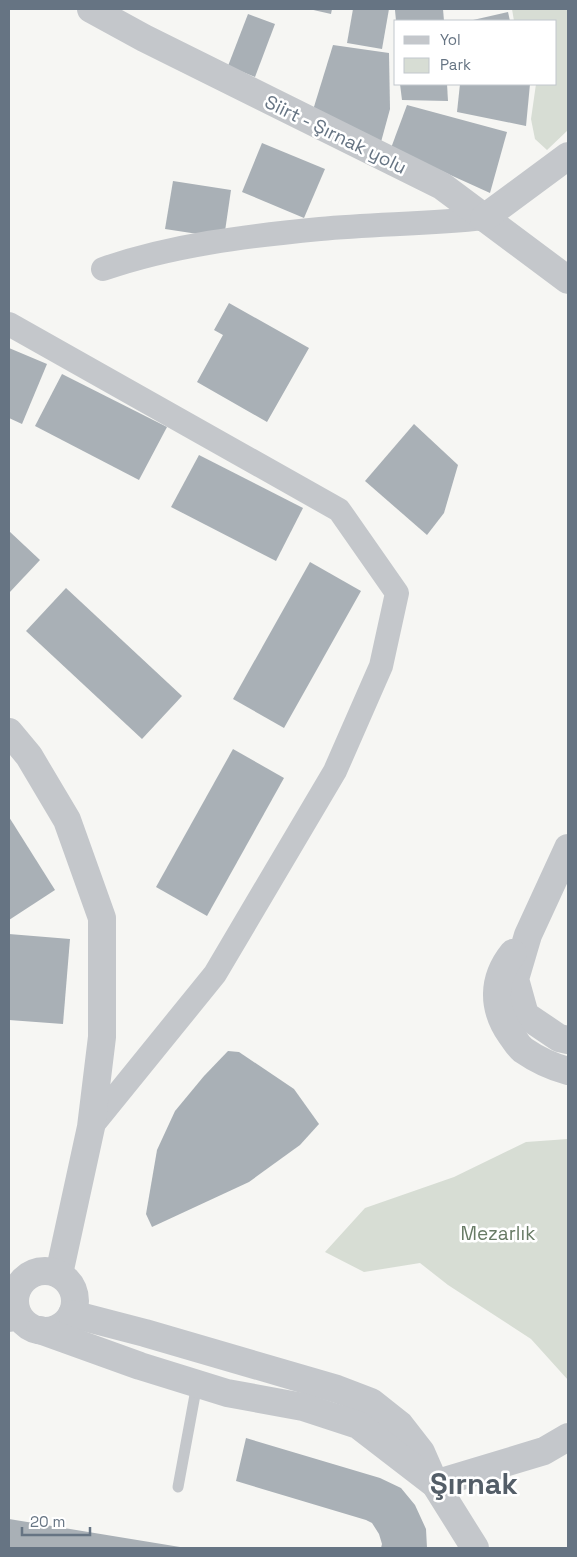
<svg xmlns="http://www.w3.org/2000/svg" width="577" height="1557" font-family="'Space Grotesk',sans-serif">
  <rect width="100%" height="100%" fill="#f6f6f3"/>
  <g fill="#d7ddd4">
    <polygon points="512,9 568,9 568,130 547,150 535,139 531,119 536,84 556,84 556,21 514,21"/>
    <polygon points="568,1139 568,1380 531,1339 448,1285 420,1263 364,1272 325,1252 365,1208 454,1177 526,1142"/>
  </g>
  <g fill="#a9b0b6">
    <polygon points="309,9 332,9 331,14"/>
    <polygon points="353,9 389,9 382,49 347,43"/>
    <polygon points="403,9 443,9 444,21 396,21 395,10"/>
    <polygon points="508,12 510,21 473,21 473,20"/>
    <polygon points="248,14 275,24 255,77 228,66"/>
    <polygon points="333,45 389,53 390,109 381,142 313,110"/>
    <polygon points="400,84 447,84 448,101 402,100"/>
    <polygon points="460,84 530,84 526,126 457,112"/>
    <polygon points="407,105 507,132 490,193 391,148"/>
    <polygon points="262,143 325,169 304,218 242,192"/>
    <polygon points="173,181 231,190 224,238 165,229"/>
    <polygon points="229,303 309,348 267,422 197,382 223,335 214,330"/>
    <polygon points="9,348 47,364 22,424 9,418"/>
    <polygon points="62,374 167,427 139,480 35,426"/>
    <polygon points="414,424 458,465 444,513 427,535 365,481"/>
    <polygon points="199,455 303,508 276,561 171,507"/>
    <polygon points="9,531 40,560 9,593"/>
    <polygon points="310,562 361,591 284,728 233,699"/>
    <polygon points="66,588 182,696 142,739 26,631"/>
    <polygon points="233,749 284,778 207,916 156,887"/>
    <polygon points="9,817 55,890 9,920"/>
    <polygon points="9,934 70,939 63,1024 9,1020"/>
    <polygon points="228,1051 239,1052 294,1089 319,1124 300,1145 249,1182 152,1227 146,1214 157,1150 175,1111 204,1076"/>
    <polygon points="246,1438 380,1478 401,1488 415,1505 426,1529 427,1548 381,1548 382,1544 379,1534 372,1523 366,1520 236,1481"/>
    <polygon points="9,1519 180,1547 180,1548 9,1548"/>
  </g>
  <g fill="none" stroke-linecap="round" stroke-linejoin="round">
    <polyline stroke="#c4c7cb" stroke-width="11" points="178,1487 197,1384"/>
    <g stroke="#c4c7cb" stroke-width="24">
      <path d="M103,269C172,245 247,236 320,229C375,224 430,224 484,218"/>
      <polyline points="9,324 339,510 397,593 381,666 335,771 215,974 91,1127"/>
      <polyline points="9,1320 18,1313"/>
    </g>
    <g stroke="#c4c7cb" stroke-width="28">
      <polyline points="91,9 144,38 442,186 568,280"/>
      <polyline points="484,218 568,156"/>
      <polyline points="9,732 29,756 67,820 102,918 102,1037 91,1127 59,1274"/>
      <polyline points="568,848 528,935 515,979 525,1015 559,1038 568,1040"/>
      <path d="M513,953C492,979 492,1008 511,1035C515,1040 518,1046 523,1050C536,1059 553,1067 568,1071"/>
      <circle cx="45" cy="1301" r="30"/>
      <polyline points="72,1314 145,1333 337,1389 371,1402 400,1425 421,1452 435,1484 475,1548"/>
      <polyline points="40,1330 140,1366 227,1393 303,1407 358,1425 432,1482"/>
      <polyline points="435,1484 544,1451 568,1437"/>
    </g>
  </g>
  <g text-anchor="middle" stroke-width="5" stroke-linejoin="round" paint-order="stroke">
    <g font-size="19" fill="#667483" stroke="#fff">
      <text transform="translate(336 134) rotate(26)" y="7">Siirt - Şırnak yolu</text>
    </g>
    <g font-size="19" fill="#687b65" stroke="#fff">
      <text x="498" y="1240">Mezarlık</text>
    </g>
    <g font-size="29" font-weight="bold" fill="#545e68" stroke="#fff">
      <text x="474" y="1494">Şırnak</text>
    </g>
  </g>
  <rect width="577" height="1557" fill="none" stroke="#667483" stroke-width="20"/>
  <rect x="394" y="20" width="162" height="65" fill="#ffffff" stroke="#c2c7cd"/>
  <rect x="404" y="36" width="25" height="8" fill="#c4c7cb" stroke="#c2c7cd"/>
  <text x="440" y="45" font-size="15" fill="#667483">Yol</text>
  <rect x="404" y="58" width="25" height="15" fill="#d7ddd4" stroke="#c2c7cd"/>
  <text x="440" y="70" font-size="15" fill="#667483">Park</text>
  <path d="M22 1527v8h68v-8" fill="none" stroke="#667483" stroke-width="2.5"/>
  <text x="30" y="1527" font-size="15" fill="#667483" stroke="#ffffff" stroke-width="4" paint-order="stroke">20 m</text>
</svg>
